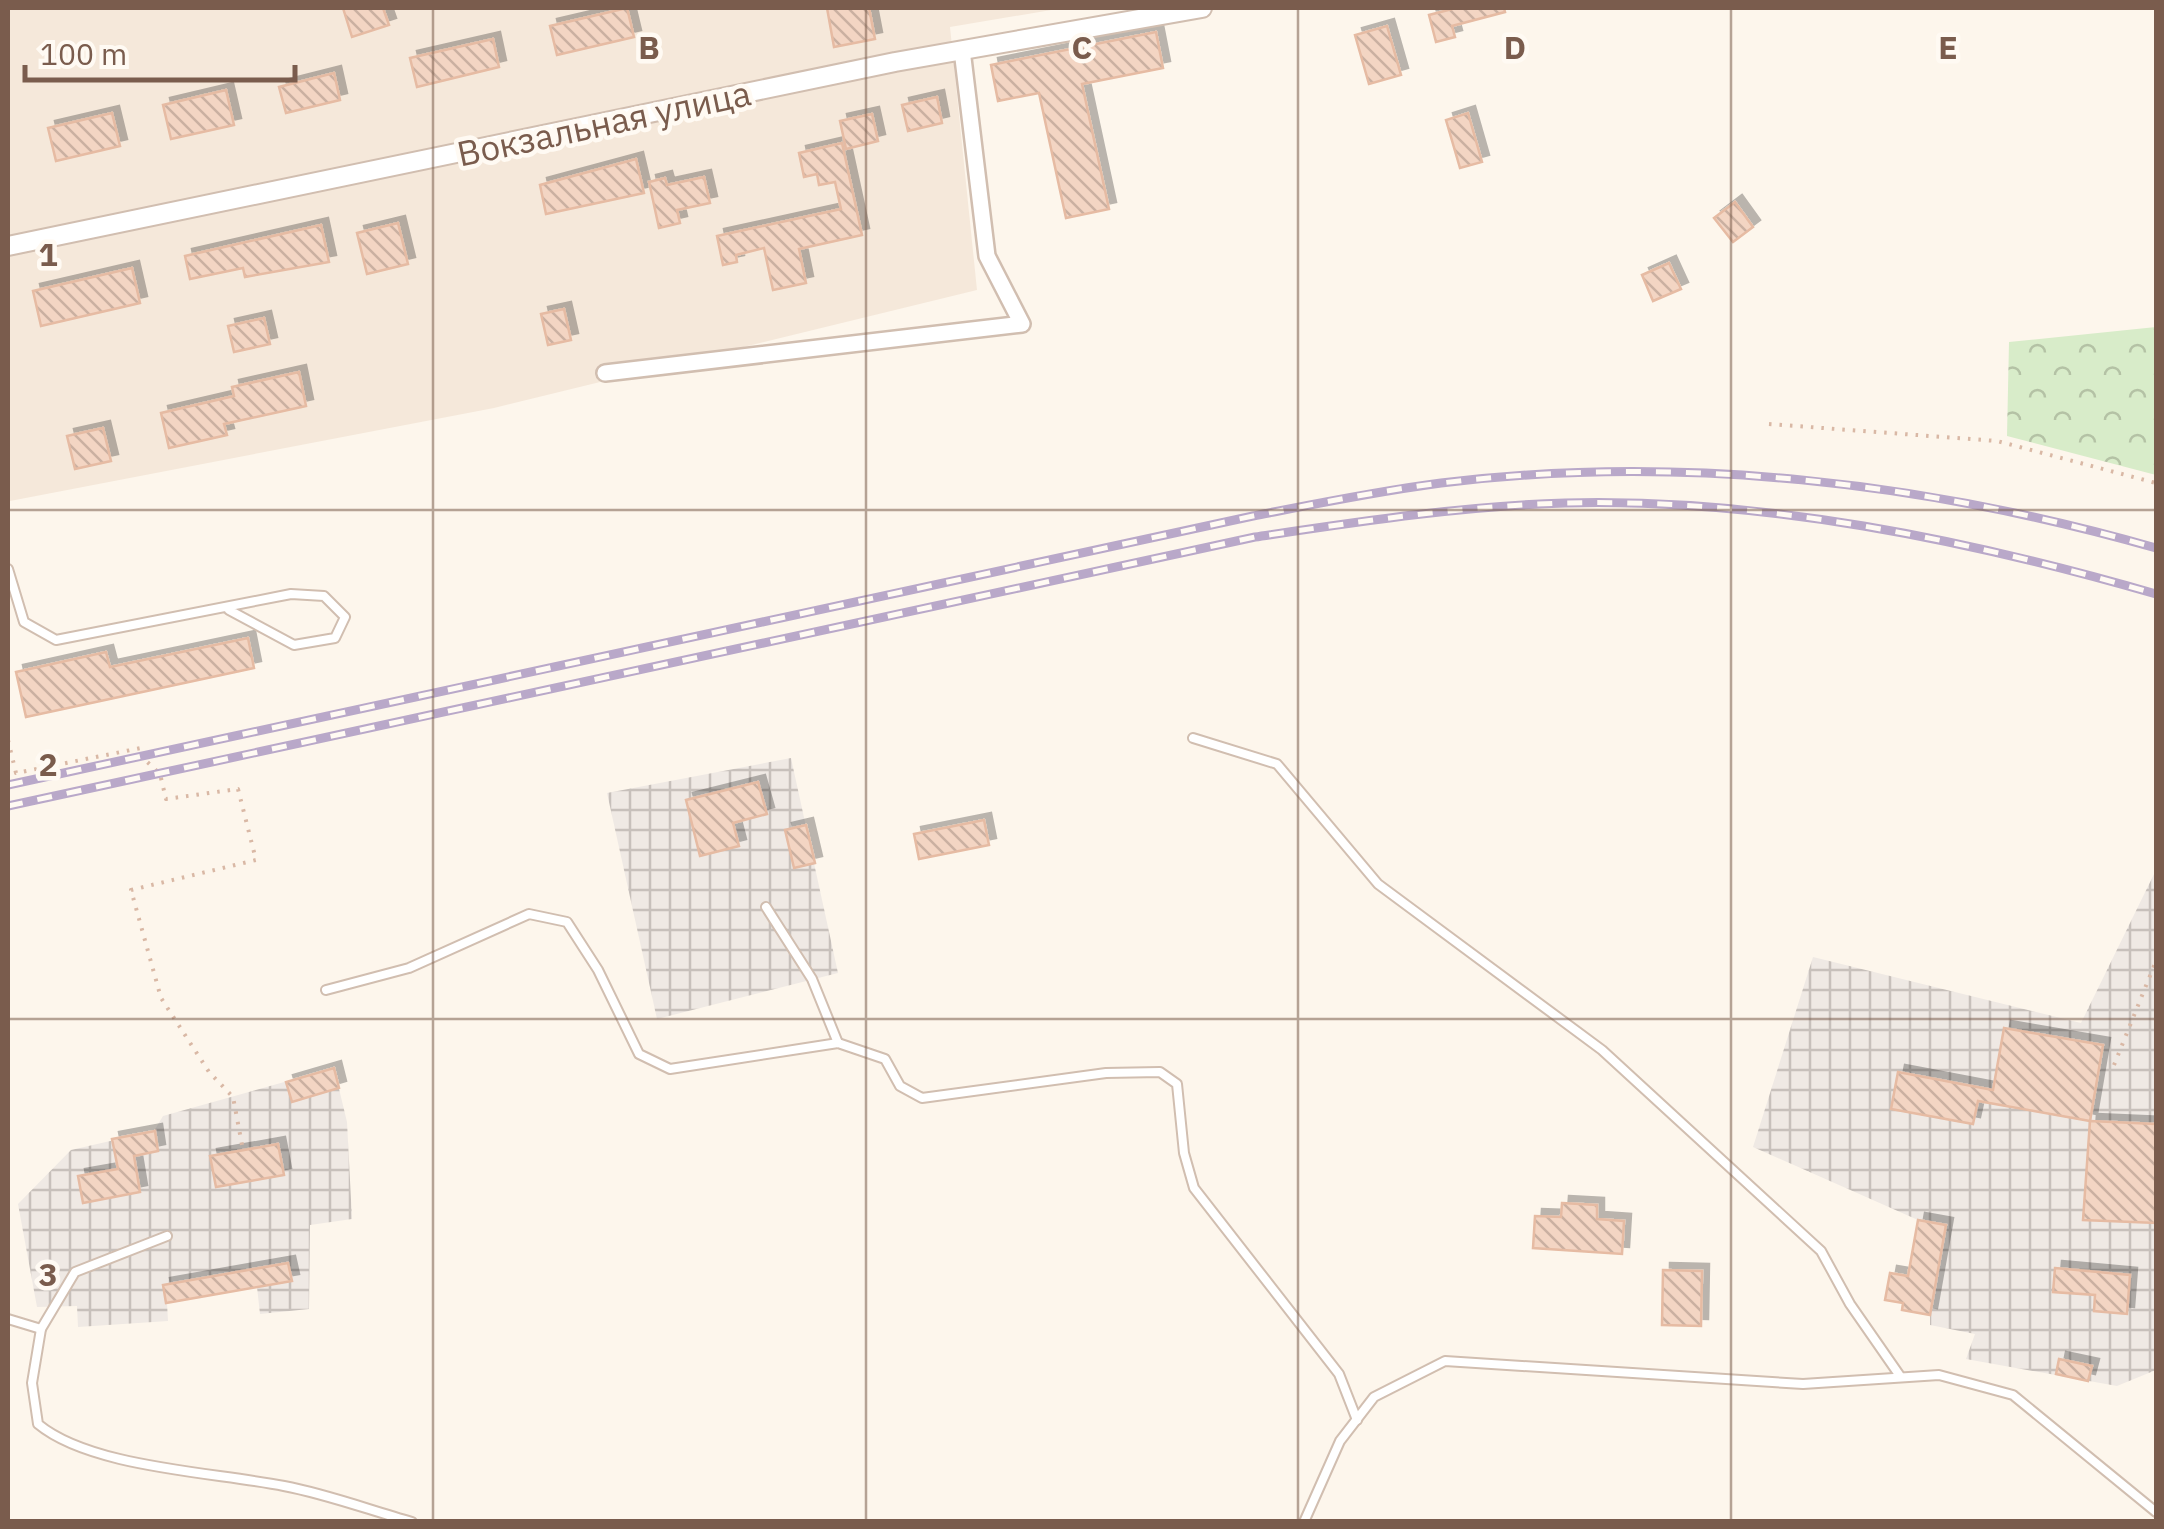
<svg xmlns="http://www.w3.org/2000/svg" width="2164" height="1529" font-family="'IBM Plex Sans',sans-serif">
  <defs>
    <pattern id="industrial-grid" width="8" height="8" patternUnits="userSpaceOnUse" patternTransform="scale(2.5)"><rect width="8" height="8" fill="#efe9e4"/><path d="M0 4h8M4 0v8" fill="none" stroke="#c7c0bb"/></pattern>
    <pattern id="forest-crowns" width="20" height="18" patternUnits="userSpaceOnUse" patternTransform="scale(2.5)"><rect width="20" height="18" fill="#d8ecc9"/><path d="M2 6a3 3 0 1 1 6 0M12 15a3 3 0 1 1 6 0" fill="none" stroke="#b4c2a5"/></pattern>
    <pattern id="building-back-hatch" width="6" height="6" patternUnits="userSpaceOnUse" patternTransform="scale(2.5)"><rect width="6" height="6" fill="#f3d5c3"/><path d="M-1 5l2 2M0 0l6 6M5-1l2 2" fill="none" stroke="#cab0a1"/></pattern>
    <filter id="shadow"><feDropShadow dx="7" dy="-7" stdDeviation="0" flood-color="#0004"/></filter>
  </defs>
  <rect width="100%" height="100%" fill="#fdf6ec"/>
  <polygon fill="#f5e8da" points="8,8 1063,8 950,27 977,290 494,408 10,501"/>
  <g fill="url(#industrial-grid)">
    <polygon points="791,758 838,973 657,1019 607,793"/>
    <polygon points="2156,870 2156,1370 2117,1386 1966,1359 1975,1334 1930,1325 1930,1315 1902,1310 1902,1303 1885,1300 1890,1273 1908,1276 1918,1220 1753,1147 1813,957 2081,1023"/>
    <polygon points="334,1068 347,1122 352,1219 310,1225 309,1309 260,1314 257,1287 167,1303 168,1321 78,1327 77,1306 37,1307 18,1204 71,1150 154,1131 163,1116"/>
  </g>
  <polygon fill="url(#forest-crowns)" points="2156,327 2156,475 2007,436 2009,342"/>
  <g fill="url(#building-back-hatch)" stroke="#e6bba3" stroke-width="2.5" filter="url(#shadow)">
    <polygon points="343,8 383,8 389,25 352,37"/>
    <polygon points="627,8 634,37 557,55 550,26"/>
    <polygon points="827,8 869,8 875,39 834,47"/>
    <polygon points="1456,8 1504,8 1505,12 1452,26 1455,37 1436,42 1429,15"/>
    <polygon points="1387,26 1401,75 1369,84 1355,35"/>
    <polygon points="1156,32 1163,68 1082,84 1109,209 1066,218 1039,93 998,101 991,65"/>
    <polygon points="493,39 499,67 417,87 410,58"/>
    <polygon points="334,73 340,100 286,113 279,87"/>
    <polygon points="226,90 234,125 171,139 163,105"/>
    <polygon points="937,97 942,123 908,131 902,105"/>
    <polygon points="112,113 120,146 56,161 48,128"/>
    <polygon points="1468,113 1482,162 1460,168 1446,120"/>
    <polygon points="872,114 878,141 846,149 840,121"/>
    <polygon points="842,143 862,235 799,249 806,283 773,290 764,248 736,255 737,262 723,265 717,236 841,209 835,182 819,185 817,174 804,177 799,153"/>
    <polygon points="636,159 644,193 546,214 540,185"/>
    <polygon points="704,177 710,203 677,210 680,223 659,228 649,182 665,178 667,185"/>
    <polygon points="1735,202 1753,227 1733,242 1714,218"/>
    <polygon points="398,223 408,264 367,274 357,233"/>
    <polygon points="321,225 329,262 245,277 243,268 190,279 185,256"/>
    <polygon points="1669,263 1681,289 1653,301 1642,275"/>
    <polygon points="132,268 140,303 41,326 33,291"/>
    <polygon points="564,309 571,340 548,345 541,314"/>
    <polygon points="264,318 270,344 234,352 228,326"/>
    <polygon points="299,372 306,406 224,424 227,435 169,448 161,413 234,396 232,387"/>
    <polygon points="103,428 111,461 75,469 67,436"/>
    <polygon points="248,638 254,668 26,717 16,672 106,652 110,667"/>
    <polygon points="758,782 767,814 733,823 739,846 700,856 686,800"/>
    <polygon points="984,820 989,845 919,859 914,834"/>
    <polygon points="806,825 815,863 794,868 785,830"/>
    <polygon points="2004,1028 2103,1045 2090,1121 1978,1101 1973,1124 1891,1109 1898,1072 1993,1090"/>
    <polygon points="334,1068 339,1088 292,1102 286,1082"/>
    <polygon points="2090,1121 2156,1124 2156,1223 2083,1220"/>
    <polygon points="155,1131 158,1151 134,1156 140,1192 83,1203 78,1176 118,1169 112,1139"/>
    <polygon points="278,1144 284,1175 216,1187 210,1156"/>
    <polygon points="1562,1203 1597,1205 1597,1219 1624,1221 1622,1254 1533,1248 1535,1216 1561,1217"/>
    <polygon points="1918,1220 1946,1225 1930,1315 1902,1310 1903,1303 1885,1300 1890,1273 1908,1276"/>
    <polygon points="288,1263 292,1281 166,1303 163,1285"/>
    <polygon points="2055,1268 2130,1275 2127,1314 2094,1311 2095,1295 2053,1292"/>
    <polygon points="1663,1270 1702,1271 1701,1326 1662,1325"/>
    <polygon points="2059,1359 2092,1366 2088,1381 2056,1374"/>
  </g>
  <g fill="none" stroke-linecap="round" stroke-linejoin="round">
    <defs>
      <g id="service">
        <polyline points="8,569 24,622 56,640 291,594 324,596 345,617 335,638 294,645 229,610"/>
        <polyline points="1193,738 1277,764 1378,884 1602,1050 1821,1251 1850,1304 1900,1376"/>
        <polyline points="766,907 812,979 838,1043"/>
        <polyline points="326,990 409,968 529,914 567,922 598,970 639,1054 670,1069 838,1043 885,1059 900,1086 922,1098 1106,1073 1160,1072 1177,1084 1184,1153 1194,1188 1339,1374 1357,1420"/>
        <path d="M167,1236L75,1272L41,1329L32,1383L38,1424C91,1468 214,1472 284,1486C327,1494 369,1510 412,1522"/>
        <polyline points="8,1319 41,1329"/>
        <polyline points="1304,1522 1340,1441 1374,1397 1445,1361 1803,1384 1939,1375 2013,1395 2156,1512"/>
      </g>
      <polyline id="minor" points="605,373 1022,324 987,256 962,50"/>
      <polyline id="tertiary" points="8,246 895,62 1202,8"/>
    </defs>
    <use href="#service" stroke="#d1beb0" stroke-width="12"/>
    <use href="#minor" stroke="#d1beb0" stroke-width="20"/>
    <use href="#tertiary" stroke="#d1beb0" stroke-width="22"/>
    <g stroke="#d9b8a5" stroke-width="4" stroke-dasharray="2.5 8" stroke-linecap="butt">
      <polyline points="1769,424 1997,441 2156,483"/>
      <polyline points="8,740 16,773 141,748 141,756 160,774 166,799 238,789 256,860 131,890 161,998 209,1072 233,1097 243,1150"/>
      <polyline points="2114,1065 2156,961"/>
    </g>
    <use href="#service" stroke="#fff" stroke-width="8"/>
    <use href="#minor" stroke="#fff" stroke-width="15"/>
    <use href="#tertiary" stroke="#fff" stroke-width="18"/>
    <defs>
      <g id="rail">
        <path d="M8,785L1253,516C1315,504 1378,491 1441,483C1680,454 1925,482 2156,548"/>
        <path d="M8,806L1255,537C1357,522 1461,506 1565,503C1764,498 1965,539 2156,594"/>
      </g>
    </defs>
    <use href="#rail" stroke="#b9a8c9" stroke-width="9"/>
    <use href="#rail" stroke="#fffaf3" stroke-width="5" stroke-dasharray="15" stroke-linecap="butt"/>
  </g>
  <path fill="none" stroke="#7a5c4d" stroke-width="2.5" stroke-opacity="0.55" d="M433,8V1522M866,8V1522M1298,8V1522M1731,8V1522M8,510H2156M8,1019H2156"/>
  <g text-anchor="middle" stroke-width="9" stroke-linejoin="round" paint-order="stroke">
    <g font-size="35" fill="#7a5c4d" stroke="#fffaf3">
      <text transform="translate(604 124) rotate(-12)" y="12">Вокзальная улица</text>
    </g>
  </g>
  <g font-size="32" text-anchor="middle" font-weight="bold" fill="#7a5c4d" stroke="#fffaf3" stroke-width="9" stroke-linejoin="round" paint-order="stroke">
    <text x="649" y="59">B</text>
    <text x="1082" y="59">C</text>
    <text x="1515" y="59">D</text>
    <text x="1948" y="59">E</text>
    <text x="48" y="266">1</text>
    <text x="48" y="776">2</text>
    <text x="48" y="1286">3</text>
  </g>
  <rect width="2164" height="1529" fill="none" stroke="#7a5c4d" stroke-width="20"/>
  <path d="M25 65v15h270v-15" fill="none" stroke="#7a5c4d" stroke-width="5"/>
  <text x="40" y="65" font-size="30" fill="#7a5c4d" stroke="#fffaf3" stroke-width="8" paint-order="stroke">100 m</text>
</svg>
